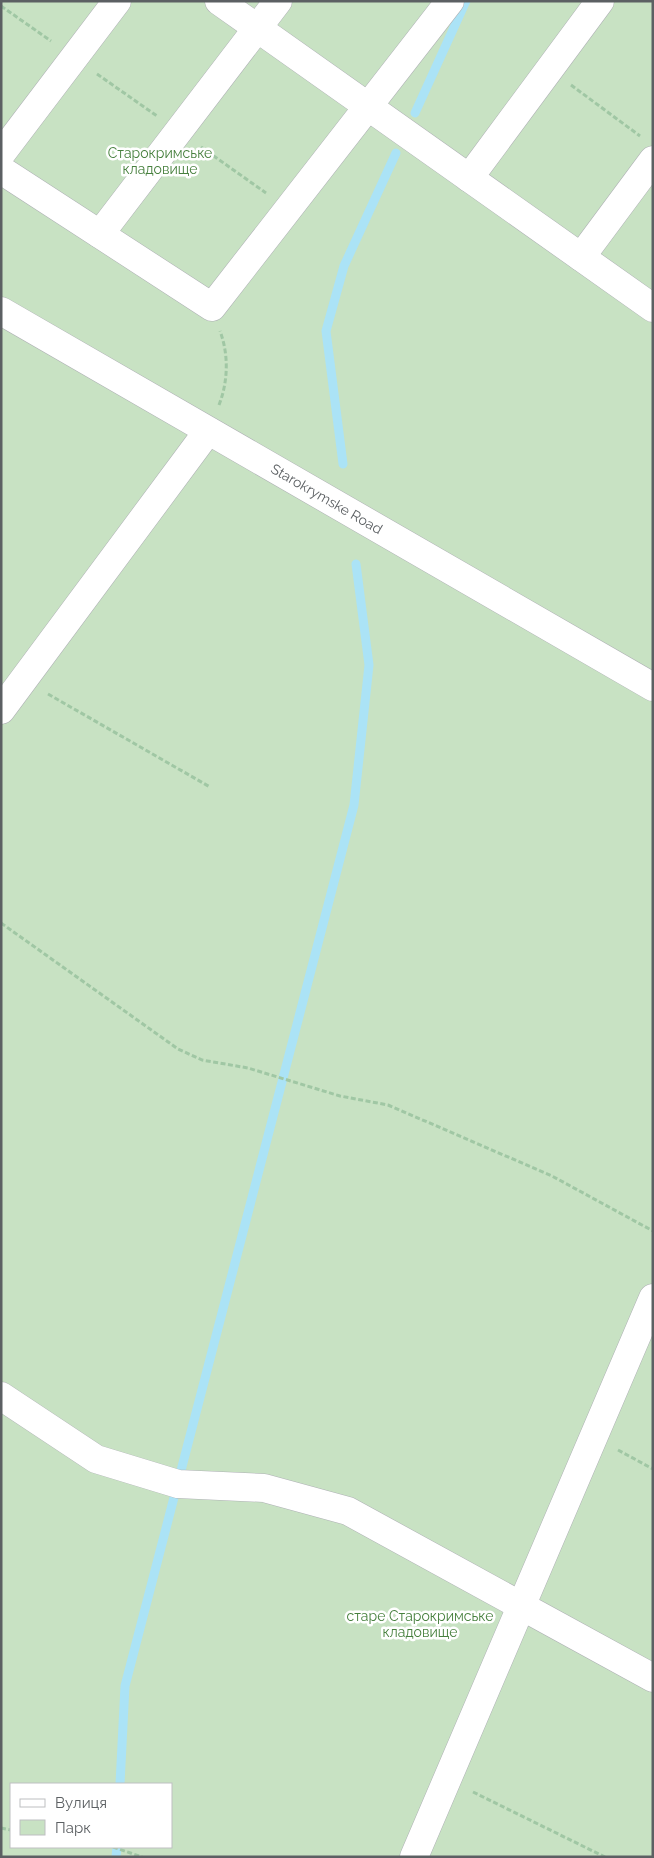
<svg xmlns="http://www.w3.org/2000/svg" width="654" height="1858" font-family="Raleway,sans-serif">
  <rect width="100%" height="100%" fill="#ede9e4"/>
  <path fill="#c8e2c3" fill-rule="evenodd" d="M1,1H653V1857H1ZM11,1784H171V1847H11Z"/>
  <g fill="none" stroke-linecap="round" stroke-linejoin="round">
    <g stroke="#abe3f6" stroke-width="9">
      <polyline points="415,113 466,1"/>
      <polyline points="343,464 326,331 344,266 396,153"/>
      <polyline points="120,1784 125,1686 354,805 369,665 356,564"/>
      <polyline points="116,1857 117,1847"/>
    </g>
    <defs>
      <g id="minor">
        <polyline points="219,1 653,308"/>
        <polyline points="1,154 117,1"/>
        <polyline points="1,170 212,307 450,1"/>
        <polyline points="469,178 600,1"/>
        <polyline points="100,234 278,1"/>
        <polyline points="581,257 653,160"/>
        <path id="s1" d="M1,311L653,687"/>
        <polyline points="1,710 208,431"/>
        <polyline points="1,1396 96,1459 178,1484 264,1488 348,1511 653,1678"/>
        <polyline points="414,1857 653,1298"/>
      </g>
    </defs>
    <use href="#minor" stroke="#afb2b5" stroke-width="29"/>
    <g stroke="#a0c7a4" stroke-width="3" stroke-dasharray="5 2.5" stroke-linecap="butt">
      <polyline points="1,6 51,41"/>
      <polyline points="97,74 157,116"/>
      <polyline points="571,85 640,136"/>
      <polyline points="201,147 266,193"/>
      <path d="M219,405C228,382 229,355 220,331"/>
      <polyline points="48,694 210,787"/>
      <polyline points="1,923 178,1049 202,1060 248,1068 340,1096 388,1105 552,1176 653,1231"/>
      <polyline points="618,1450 653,1469"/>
      <polyline points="473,1792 605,1857"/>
      <polyline points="1,1828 11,1830"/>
      <polyline points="113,1847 142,1857"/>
    </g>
    <use href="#minor" stroke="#fff" stroke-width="28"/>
  </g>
  <g text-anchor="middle" stroke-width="5" stroke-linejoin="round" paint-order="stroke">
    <g font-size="14" fill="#47803e" stroke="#fff">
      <text x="160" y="158">Старокримське<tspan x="160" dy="16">кладовище</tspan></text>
      <text x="420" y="1621">старе Старокримське<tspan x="420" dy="16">кладовище</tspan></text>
    </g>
    <g font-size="14" fill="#5c6063" stroke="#fff">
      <text dy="5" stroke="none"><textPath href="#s1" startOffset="376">Starokrymske Road</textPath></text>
    </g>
  </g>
  <rect width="654" height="1858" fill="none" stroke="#5c6063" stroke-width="5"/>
  <rect x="10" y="1783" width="162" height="65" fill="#ffffff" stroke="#bebfc1"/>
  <rect x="20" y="1799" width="25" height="8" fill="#ffffff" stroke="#bebfc1"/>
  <text x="55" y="1808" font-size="15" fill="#5c6063">Вулиця</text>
  <rect x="20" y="1820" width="25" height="15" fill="#c8e2c3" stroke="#bebfc1"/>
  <text x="55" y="1833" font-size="15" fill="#5c6063">Парк</text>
</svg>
